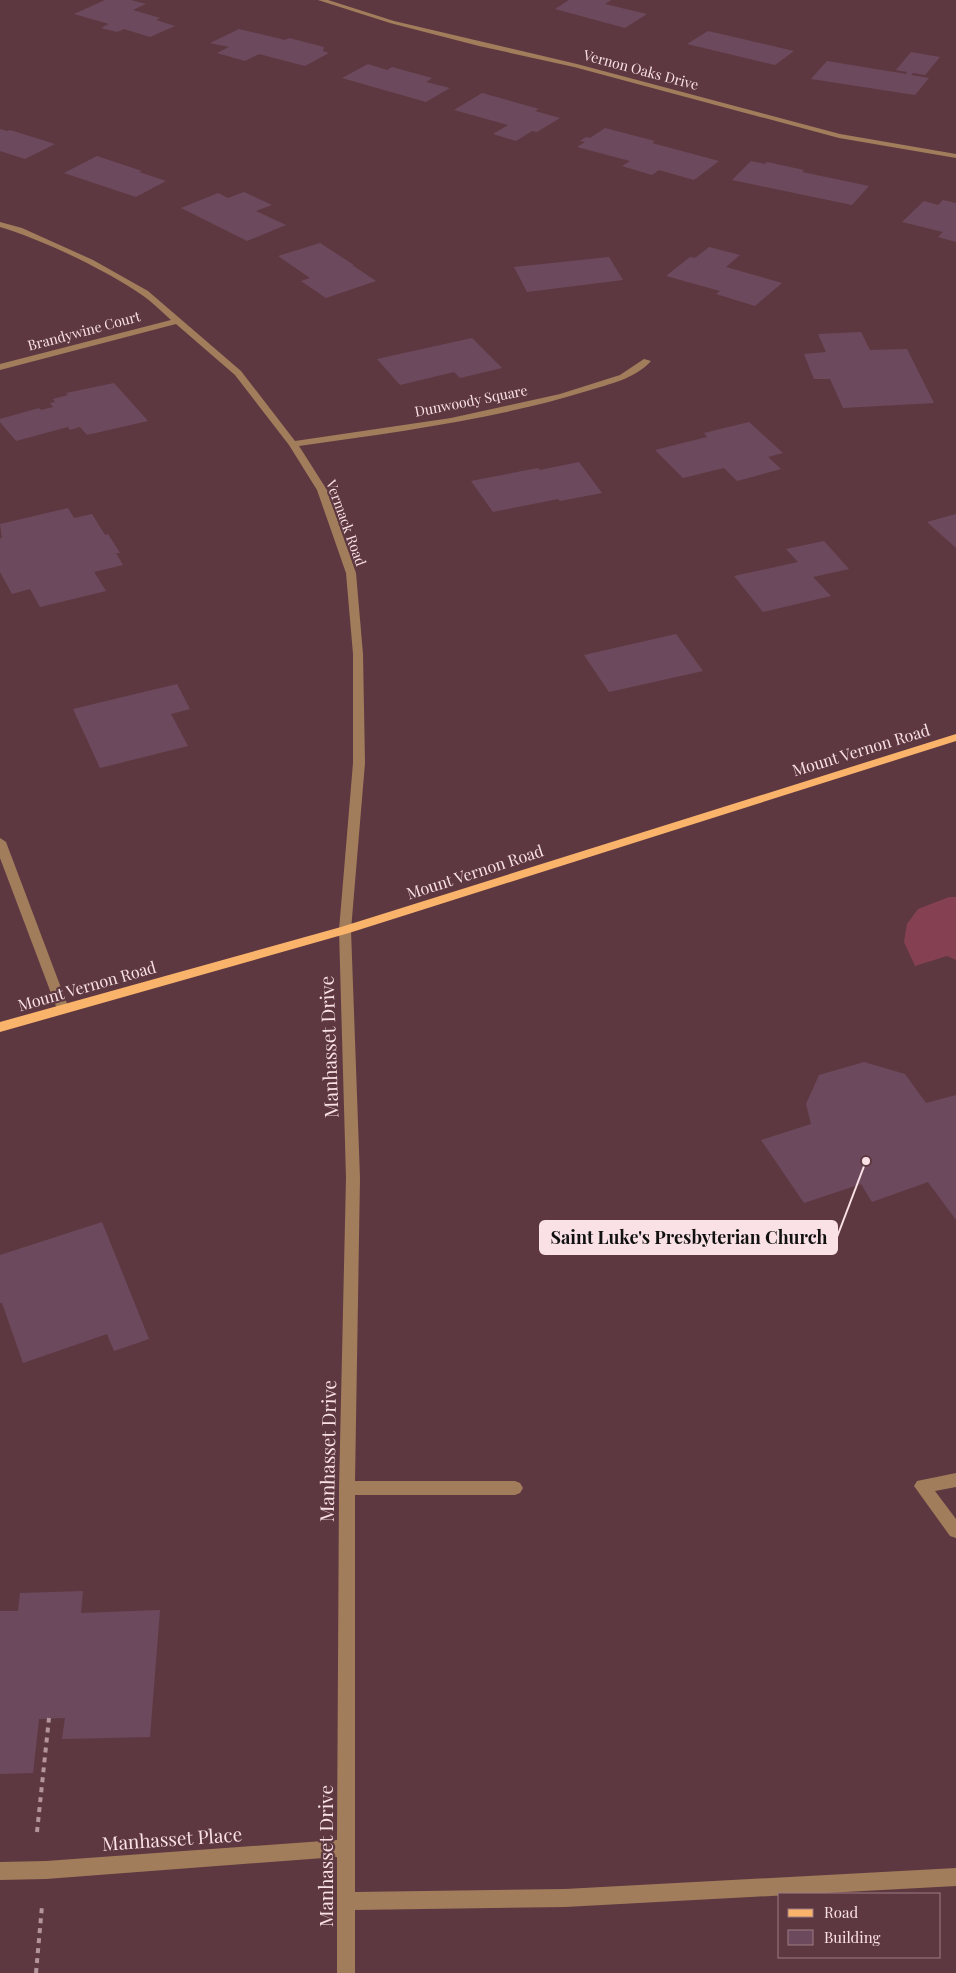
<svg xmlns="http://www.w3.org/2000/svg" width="956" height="1973" font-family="'Playfair Display',serif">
  <rect width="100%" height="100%" fill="#5e3841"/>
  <polygon fill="#854052" points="949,897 956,897 956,960 947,956 915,966 904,942 907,924 918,909"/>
  <g fill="#6c495d">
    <polygon points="105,0 131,0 146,4 133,10 160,18 156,20 175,26 150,37 124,29 117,32 101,28 109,24 74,14"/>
    <polygon points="569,0 611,0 605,4 647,14 625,28 555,9"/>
    <polygon points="239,29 285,40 289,38 324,47 323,51 329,53 305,66 259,54 245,61 217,53 229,47 210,43"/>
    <polygon points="708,31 794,51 775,65 687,44"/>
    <polygon points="911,52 940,57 925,75 913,73 911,75 929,78 915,95 811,79 827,61 906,74 907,72 896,70"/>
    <polygon points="368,64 387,70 392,67 432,78 426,82 450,88 426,102 342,78"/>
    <polygon points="482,93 539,109 535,111 560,118 537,132 532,131 516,141 493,134 508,125 454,110"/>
    <polygon points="605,128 655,141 652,143 719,161 694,180 659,170 652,175 622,166 630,161 577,147 585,142 580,141 586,137 590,138"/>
    <polygon points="0,129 7,131 10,130 55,144 25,159 0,151"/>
    <polygon points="97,156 142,171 139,172 166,181 136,197 64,173"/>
    <polygon points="751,161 765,164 767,162 804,170 802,172 869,186 852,205 732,180"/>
    <polygon points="244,192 272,205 256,211 286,225 247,241 181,208 218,193 228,198"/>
    <polygon points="943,200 956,203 956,242 938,237 943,232 902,222 924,201 938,205"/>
    <polygon points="320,243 354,265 352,265 376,281 326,298 301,281 310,278 278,256"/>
    <polygon points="709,247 740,255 726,267 782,283 755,306 716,294 720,291 666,276 690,257 695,258"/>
    <polygon points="609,257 623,280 527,292 514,267"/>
    <polygon points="861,332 870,350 907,349 934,403 843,408 830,379 814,379 804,354 826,352 818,334"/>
    <polygon points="472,338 502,368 460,378 454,372 400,385 377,359"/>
    <polygon points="114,383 148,421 87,435 80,427 70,430 68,427 16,441 0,422 0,419 39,408 41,410 53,407 50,403 55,402 53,399 68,395 66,393"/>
    <polygon points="749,422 783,453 768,457 781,469 737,481 724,468 683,478 655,450 707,437 704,433"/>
    <polygon points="579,462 602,493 560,501 558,499 493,512 471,481 538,468 540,470"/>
    <polygon points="68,508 74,518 92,514 105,535 108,534 120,553 116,553 123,565 94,572 106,591 40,607 30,589 12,594 0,572 0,538 2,538 0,524"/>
    <polygon points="956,514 956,548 927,522"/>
    <polygon points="824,541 849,569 813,577 831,596 763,612 734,576 798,562 786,549"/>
    <polygon points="676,634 703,671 609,692 584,655"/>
    <polygon points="177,684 190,709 171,714 188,746 100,768 73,709"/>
    <polygon points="864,1062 905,1074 926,1103 956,1095 956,1220 928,1182 872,1202 861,1184 804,1203 761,1140 811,1124 806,1104 819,1075"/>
    <polygon points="102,1222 149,1339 114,1351 107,1334 23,1363 2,1303 0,1303 0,1255"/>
    <polygon points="83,1591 81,1613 160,1610 150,1737 62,1739 65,1718 39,1719 33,1773 0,1774 0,1611 18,1611 20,1593"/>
  </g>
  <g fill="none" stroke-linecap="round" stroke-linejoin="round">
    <g stroke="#b3959b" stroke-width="4" stroke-dasharray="5 5" stroke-linecap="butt">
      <polyline points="37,1832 49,1718"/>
      <polyline points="36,1973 42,1906"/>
    </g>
    <g fill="#a17d5c" fill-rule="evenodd">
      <polygon points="318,0 328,0 394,21 577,64 840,134 956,154 956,158 839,138 574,67 479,46 390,23"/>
      <path d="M0,222L22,228L93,260L148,291L241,371L295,441L451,418L560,394L620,375L644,359L651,361C635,379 609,384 587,391C493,420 395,432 299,446L327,490L356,573L363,654L365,763L351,930L360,1178L355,1481H515L520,1483L523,1488L520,1493L515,1495H355V1892L565,1889L956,1868V1886L565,1907L355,1910V1973H337V1857L46,1879L0,1880V1862L46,1861L337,1840L339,1488L346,1178L339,930L353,763V654L346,573L317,490L289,445L235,375L176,324L0,370V364L171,320C161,311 152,302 142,295C104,269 43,240 0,227Z"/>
      <polygon points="0,838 6,842 69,1009 67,1012 59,1012 57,1009 0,858"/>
      <polygon points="956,1473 956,1487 935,1491 956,1519 956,1538 950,1536 914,1486 917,1481"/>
    </g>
    <polygon fill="#fab36b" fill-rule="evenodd" points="956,734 956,741 349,933 0,1032 0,1022 341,927"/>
  </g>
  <g text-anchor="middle" stroke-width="4.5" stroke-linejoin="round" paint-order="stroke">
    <g font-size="14" fill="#fae1e6" stroke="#5e3841">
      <text transform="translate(641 70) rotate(15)" y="5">Vernon Oaks Drive</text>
      <text transform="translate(84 331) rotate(-15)" y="5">Brandywine Court</text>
      <text transform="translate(471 401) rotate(-11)" y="5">Dunwoody Square</text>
      <text transform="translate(346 523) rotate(70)" y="5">Vermack Road</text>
    </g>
    <g font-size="16" fill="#fae1e6" stroke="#5e3841">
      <text transform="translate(861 750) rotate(-17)" y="6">Mount Vernon Road</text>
      <text transform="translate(475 872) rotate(-18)" y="6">Mount Vernon Road</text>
      <text transform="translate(87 986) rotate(-16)" y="6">Mount Vernon Road</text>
    </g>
    <g font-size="19" fill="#fae1e6" stroke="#5e3841">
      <text transform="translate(329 1047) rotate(-92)" y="7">Manhasset Drive</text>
      <text transform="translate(328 1451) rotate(-89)" y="7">Manhasset Drive</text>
      <text transform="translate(172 1839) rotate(-4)" y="7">Manhasset Place</text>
      <text transform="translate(326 1856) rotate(-90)" y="7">Manhasset Drive</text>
    </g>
  </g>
  <path fill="none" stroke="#fae1e6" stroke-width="2" d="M866 1161L837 1237"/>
  <circle fill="#fae1e6" stroke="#5e3841" stroke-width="2" cx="866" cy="1161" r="5"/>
  <rect fill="#fae1e6" stroke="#fae1e6" stroke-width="2" x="540" y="1221" width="297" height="33" rx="5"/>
  <g font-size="18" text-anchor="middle" font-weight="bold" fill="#111">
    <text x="689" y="1244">Saint Luke's Presbyterian Church</text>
  </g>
  <rect x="778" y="1893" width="162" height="65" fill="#5e3841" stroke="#9c7c83"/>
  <rect x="788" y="1909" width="25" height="8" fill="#fab36b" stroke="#9c7c83"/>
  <text x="824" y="1918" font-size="15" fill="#fae1e6">Road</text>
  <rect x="788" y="1930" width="25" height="15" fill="#6c495d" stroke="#9c7c83"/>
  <text x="824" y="1943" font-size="15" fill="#fae1e6">Building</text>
</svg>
